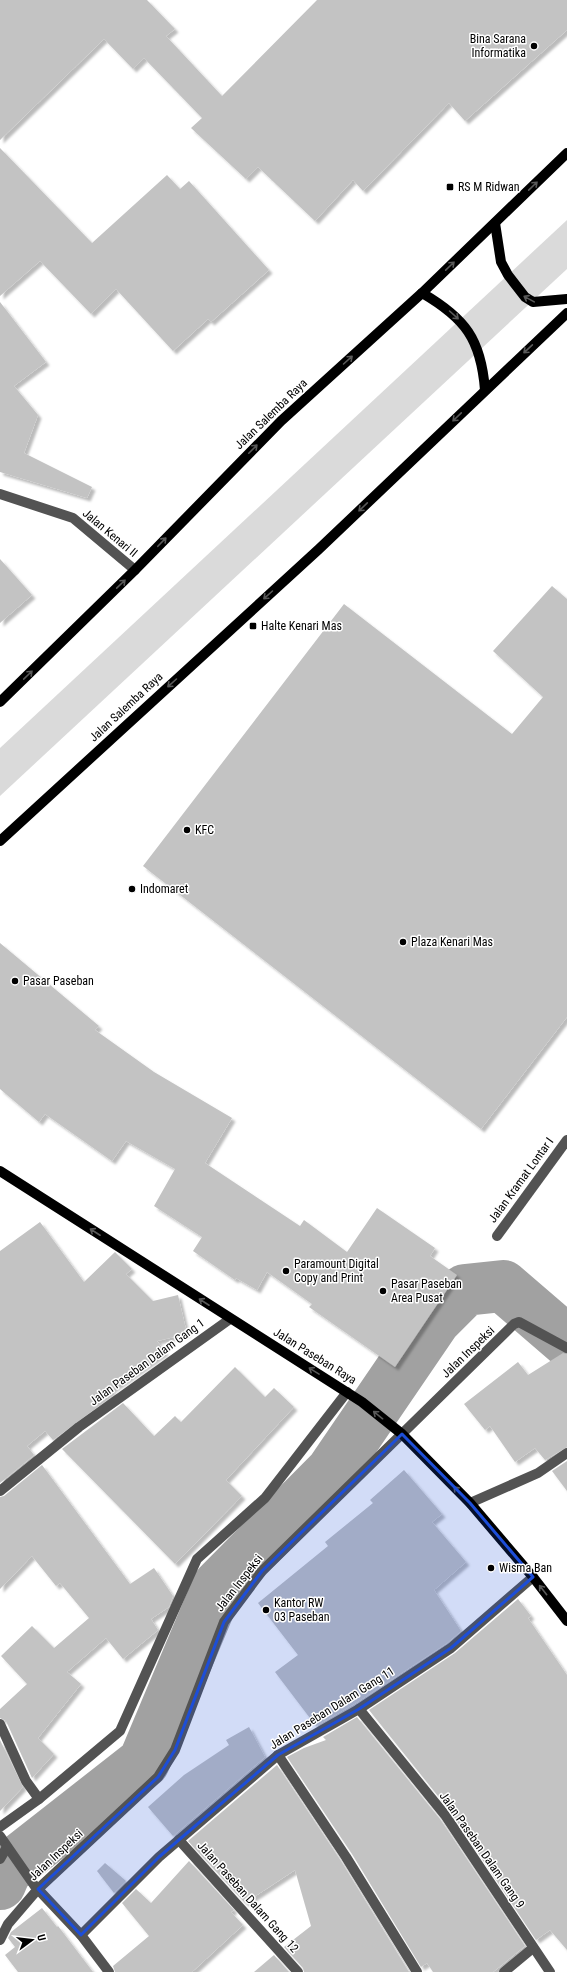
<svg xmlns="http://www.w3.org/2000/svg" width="567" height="1972" font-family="'Roboto Condensed',sans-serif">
  <defs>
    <filter id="shadow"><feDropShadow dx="3.5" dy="3.5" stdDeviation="1" flood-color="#0004"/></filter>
  </defs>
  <rect width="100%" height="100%" fill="#fff"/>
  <polygon fill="#dadada" points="567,220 567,269 0,796 0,748"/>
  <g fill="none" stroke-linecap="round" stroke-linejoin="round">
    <polyline stroke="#a1a1a1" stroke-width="52" points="0,1884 6,1870 144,1762 218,1586 332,1471 435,1320 465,1290 503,1286 567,1341"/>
  </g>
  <g fill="#c3c3c3" filter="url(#shadow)">
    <polygon points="0,0 147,0 175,29 166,36 222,96 317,0 567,0 567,30 465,121 449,103 363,191 353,180 315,221 258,167 246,179 191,128 202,118 144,58 133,69 104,39 0,140"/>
    <polygon points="0,148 92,243 167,175 180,189 189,181 269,270 211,322 208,319 173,351 116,289 91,314 40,261 0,296"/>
    <polygon points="0,302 46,362 14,386 38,415 24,453 92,487 87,498 0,472"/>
    <polygon points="0,559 32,595 0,623"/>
    <polygon points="552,586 567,599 567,1017 481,1129 143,866 344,604 512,734 543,697 493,651"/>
    <polygon points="0,943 99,1026 95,1030 154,1072 232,1118 205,1163 300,1226 304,1220 347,1252 377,1208 435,1248 430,1256 457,1275 395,1367 309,1307 312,1304 267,1272 257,1290 236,1278 235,1280 193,1251 202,1237 154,1206 175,1169 126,1141 112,1161 45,1114 39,1122 0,1089"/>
    <polygon points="40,1222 84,1282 115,1252 132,1269 126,1274 153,1301 178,1295 187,1334 157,1341 165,1352 111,1390 115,1394 53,1440 45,1431 27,1446 34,1455 0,1483 0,1251"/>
    <polygon points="563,1353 567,1354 567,1447 545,1460 535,1448 515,1462 490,1426 485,1430 464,1404 518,1362 528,1375"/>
    <polygon points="235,1367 265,1397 274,1388 294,1407 226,1480 242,1496 175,1564 62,1449 123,1403 154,1436 175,1416 181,1422"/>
    <polygon points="567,1461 567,1491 552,1471"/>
    <polygon points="42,1465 130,1584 154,1568 173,1596 169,1607 151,1619 158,1630 123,1659 106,1638 67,1672 81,1684 38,1738 54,1754 32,1778 6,1721 0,1718 0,1709 27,1684 1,1656 32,1626 54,1648 89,1618 60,1583 56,1586 32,1556 0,1589 0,1497 4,1496"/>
    <polygon points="404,1470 442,1514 432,1522 466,1562 434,1590 461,1631 447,1643 356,1703 316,1726 275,1672 298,1655 258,1603 328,1546 325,1542 373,1503 370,1500"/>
    <polygon points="518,1599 531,1616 528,1618 567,1675 567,1950 550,1930 536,1940 450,1811 369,1710 455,1653"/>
    <polygon points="357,1717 440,1819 525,1946 493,1972 433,1972 427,1963 421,1967 352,1854 287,1757 304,1748 326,1740 323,1737"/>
    <polygon points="249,1727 265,1757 173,1836 148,1807 184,1775 229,1745 226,1740"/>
    <polygon points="0,1740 23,1787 0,1811"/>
    <polygon points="277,1765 341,1861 409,1972 304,1972 303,1968 284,1947 311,1926 295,1870 245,1903 188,1841"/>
    <polygon points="189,1861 234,1910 231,1912 243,1925 192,1972 115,1972 113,1966 149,1936 122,1903 136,1889 151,1903"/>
    <polygon points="105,1863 126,1881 114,1893 97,1871"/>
    <polygon points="42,1908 57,1927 58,1926 93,1972 18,1972 5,1955 15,1947 8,1938 11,1932"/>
    <polygon points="274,1955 289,1972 254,1972"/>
  </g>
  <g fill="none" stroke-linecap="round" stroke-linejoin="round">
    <g stroke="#535353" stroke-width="10">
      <polyline points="0,494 73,518 135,570"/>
      <polyline points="497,1236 567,1140"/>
      <polyline points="0,1491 79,1427 230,1319"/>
      <polyline points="470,1503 538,1473 567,1453"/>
      <polyline points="359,1709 445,1815 550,1972"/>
      <polyline points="0,1724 26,1781 39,1799"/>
      <polyline points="278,1755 346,1857 417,1972"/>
      <polyline points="0,1827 39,1799 120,1731 197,1559 265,1498 347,1392"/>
      <polyline points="0,1836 34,1885 81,1935 109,1972"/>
      <polyline points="179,1840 298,1972"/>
      <polyline points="0,1859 7,1847"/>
      <polyline points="81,1935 159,1857 278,1755 359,1709 451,1648 533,1577"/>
      <polyline points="0,1940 8,1924 38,1889 158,1777 175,1750 224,1622 262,1571 514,1324 519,1322 567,1348"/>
      <polyline points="504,1972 533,1948"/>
    </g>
    <g stroke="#000" stroke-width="10">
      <polyline points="495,223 501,262 508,275 525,297 533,302 567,299"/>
      <path d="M422,293C465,318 481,339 485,390"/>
      <polyline points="0,702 135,570 281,421 422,293 567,153"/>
      <polyline points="0,841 319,549 567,313"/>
      <polyline points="0,1171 362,1402 402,1434 470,1503 533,1577 567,1621"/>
    </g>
  </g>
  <defs><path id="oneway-shaft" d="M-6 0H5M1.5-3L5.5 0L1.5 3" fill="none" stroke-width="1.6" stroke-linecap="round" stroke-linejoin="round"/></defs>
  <g stroke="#595959">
    <use href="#oneway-shaft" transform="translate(533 186) rotate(-44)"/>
    <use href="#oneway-shaft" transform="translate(450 266) rotate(-44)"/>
    <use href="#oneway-shaft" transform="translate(529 299) rotate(-151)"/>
    <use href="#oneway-shaft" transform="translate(454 315) rotate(42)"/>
    <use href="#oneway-shaft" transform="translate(528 349) rotate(137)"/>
    <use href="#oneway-shaft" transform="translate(348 360) rotate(-42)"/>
    <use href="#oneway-shaft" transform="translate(457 417) rotate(136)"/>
    <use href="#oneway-shaft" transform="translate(253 449) rotate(-45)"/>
    <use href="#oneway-shaft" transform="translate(363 507) rotate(136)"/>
    <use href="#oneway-shaft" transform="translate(162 542) rotate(-46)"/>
    <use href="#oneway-shaft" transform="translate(121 584) rotate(-44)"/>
    <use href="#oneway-shaft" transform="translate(268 595) rotate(138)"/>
    <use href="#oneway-shaft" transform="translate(28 675) rotate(-44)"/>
    <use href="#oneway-shaft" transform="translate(172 683) rotate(138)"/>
    <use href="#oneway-shaft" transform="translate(95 1232) rotate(-147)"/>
    <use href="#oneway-shaft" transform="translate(204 1302) rotate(-147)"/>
    <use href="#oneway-shaft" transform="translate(314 1371) rotate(-148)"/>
    <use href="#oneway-shaft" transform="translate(378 1415) rotate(-141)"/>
    <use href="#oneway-shaft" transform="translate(458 1491) rotate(-134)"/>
    <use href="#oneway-shaft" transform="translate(543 1590) rotate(-128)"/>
  </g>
  <path fill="#1d4ed8" fill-opacity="0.2" stroke="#1d4ed8" stroke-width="3" stroke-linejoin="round" d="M402,1434L470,1503L533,1577L451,1648L359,1709L278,1755L159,1857L81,1935L38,1889L158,1777L175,1750L224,1622L262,1571Z"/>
  <g fill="#000" stroke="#fff" stroke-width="1.5">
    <circle cx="534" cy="46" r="4"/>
    <rect x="446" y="183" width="8" height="8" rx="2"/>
    <rect x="249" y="622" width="8" height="8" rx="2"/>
    <circle cx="187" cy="830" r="4"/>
    <circle cx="132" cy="889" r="4"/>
    <circle cx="403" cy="942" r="4"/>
    <circle cx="15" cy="981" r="4"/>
    <circle cx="286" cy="1271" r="4"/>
    <circle cx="383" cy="1291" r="4"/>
    <circle cx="491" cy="1568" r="4"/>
    <circle cx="266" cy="1610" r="4"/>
  </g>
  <g text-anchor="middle" stroke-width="3" stroke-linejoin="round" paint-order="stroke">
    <g font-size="12" fill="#000" stroke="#fff" text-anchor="start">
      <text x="526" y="43" text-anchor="end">Bina Sarana<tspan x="526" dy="14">Informatika</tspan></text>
      <text x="458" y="191">RS M Ridwan</text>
      <text x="261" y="630">Halte Kenari Mas</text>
      <text x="195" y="834">KFC</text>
      <text x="140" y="893">Indomaret</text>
      <text x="411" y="946">Plaza Kenari Mas</text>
      <text x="23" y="985">Pasar Paseban</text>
      <text x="294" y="1268">Paramount Digital<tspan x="294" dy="14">Copy and Print</tspan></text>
      <text x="391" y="1288">Pasar Paseban<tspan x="391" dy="14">Area Pusat</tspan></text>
      <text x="499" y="1572">Wisma Ban</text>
      <text x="274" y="1607">Kantor RW<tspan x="274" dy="14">03 Paseban</tspan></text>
    </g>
    <g font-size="12" fill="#000" stroke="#fff">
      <text transform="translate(271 414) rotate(-44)" y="4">Jalan Salemba Raya</text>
      <text transform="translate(110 533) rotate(40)" y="4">Jalan Kenari II</text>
      <text transform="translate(126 707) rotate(-43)" y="4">Jalan Salemba Raya</text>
      <text transform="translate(521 1180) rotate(-54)" y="4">Jalan Kramat Lontar I</text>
      <text transform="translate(468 1352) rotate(-44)" y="4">Jalan Inspeksi</text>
      <text transform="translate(315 1356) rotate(32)" y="4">Jalan Paseban Raya</text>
      <text transform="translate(147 1362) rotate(-36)" y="4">Jalan Paseban Dalam Gang 1</text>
      <text transform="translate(239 1583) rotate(-52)" y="4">Jalan Inspeksi</text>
      <text transform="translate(332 1708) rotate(-32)" y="4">Jalan Paseban Dalam Gang 11</text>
      <text transform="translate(482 1850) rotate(55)" y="4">Jalan Paseban Dalam Gang 9</text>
      <text transform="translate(56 1855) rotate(-43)" y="4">Jalan Inspeksi</text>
      <text transform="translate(248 1897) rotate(48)" y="4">Jalan Paseban Dalam Gang 12</text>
    </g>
  </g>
  <g transform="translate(32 1940) rotate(75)" stroke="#ffffff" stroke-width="3" paint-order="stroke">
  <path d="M0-3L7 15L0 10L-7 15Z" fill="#000000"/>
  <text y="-6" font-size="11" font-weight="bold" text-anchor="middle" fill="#000000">U</text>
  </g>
</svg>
